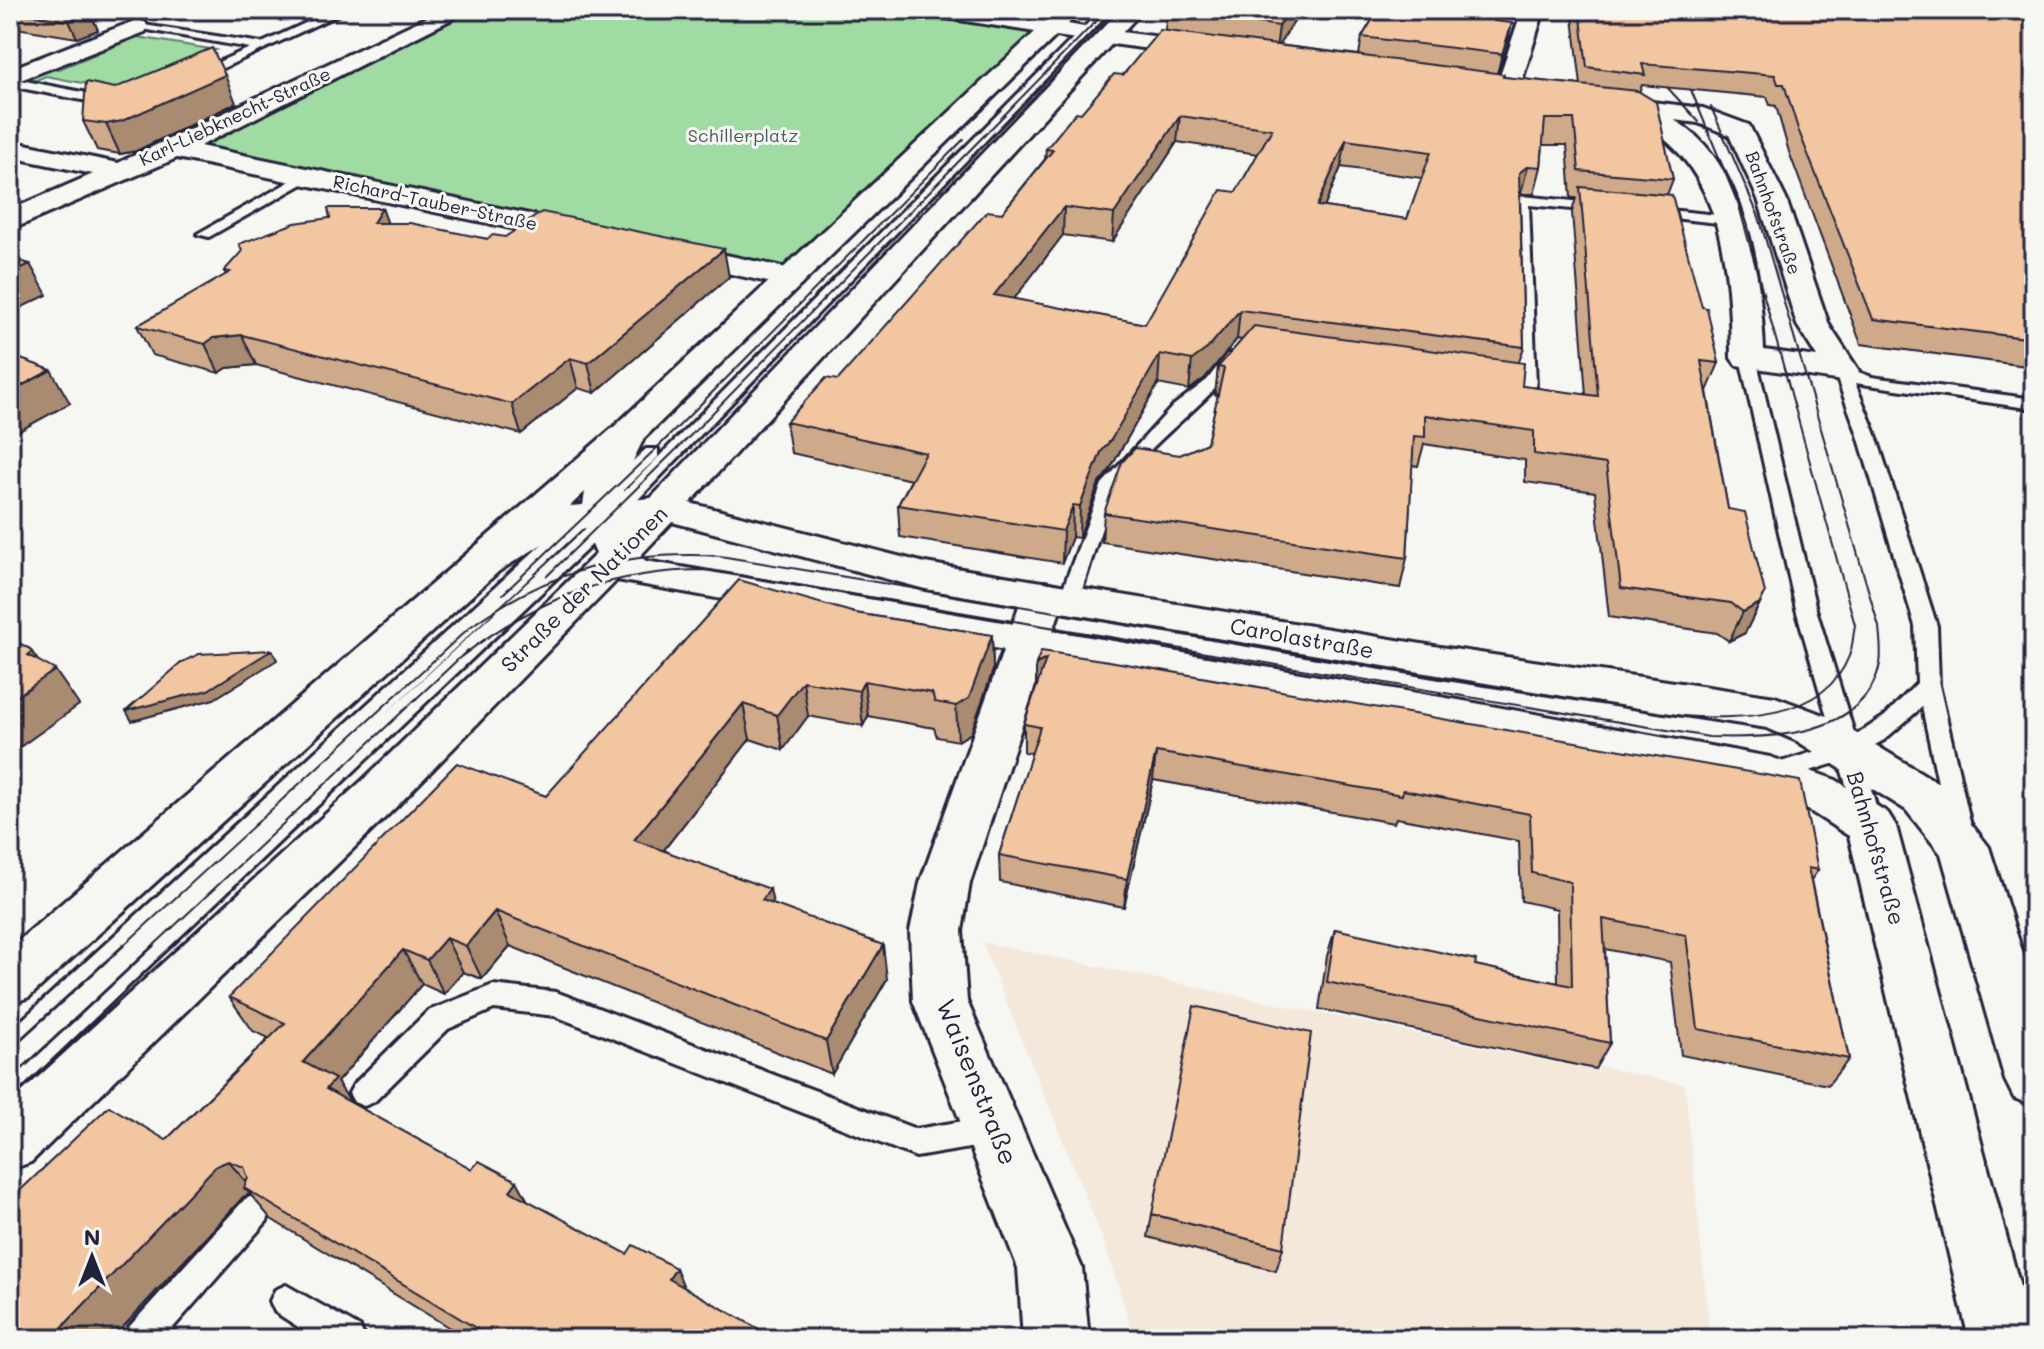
<svg xmlns="http://www.w3.org/2000/svg" width="2044" height="1349" font-family="Mali,sans-serif">
  <rect width="100%" height="100%" fill="#f6f6f2"/>
  <filter id="ink" filterUnits="userSpaceOnUse"><feTurbulence type="fractalNoise" baseFrequency=".0125" numOctaves="2"/><feDisplacementMap in="SourceGraphic" scale="16" xChannelSelector="R" yChannelSelector="G"/><feConvolveMatrix kernelMatrix="1 2 1 2 8 2 1 2 1" color-interpolation-filters="sRGB"/></filter>
  <g filter="url(#ink)">
    <polygon fill="#f4e8da" points="982,942 1599,1072 1599,1066 1685,1085 1710,1339 1135,1339 1104,1242"/>
    <g fill="#9fdba2" stroke="#607e6e" stroke-width="2">
      <polygon points="465,10 882,10 1043,34 782,272 186,147"/>
      <polygon points="137,37 216,50 119,90 46,76 32,82 26,79 44,67 57,70"/>
    </g>
    <g fill="none" stroke-linecap="round" stroke-linejoin="round">
      <defs>
        <g id="lane">
          <polygon points="334,10 348,10 195,81 189,77 191,74 250,48 131,27 137,24 262,43"/>
          <polygon points="1101,10 1112,10 623,515 20,1089 10,1093 10,1031 646,449 658,449 658,457 385,714 609,507"/>
          <polygon points="10,78 113,98 119,102 113,106 10,86"/>
          <polygon points="303,174 315,177 209,237 197,234"/>
          <path d="M1522,196L1604,204L1611,208L1604,212L1529,205L1536,386C1526,395 1495,391 1485,382L1494,377L1518,380L1515,200Z"/>
          <polygon points="1650,208 1727,216 1734,220 1727,224 1645,215 1645,209"/>
          <path d="M1233,353L1241,358C1207,406 1152,438 1119,488C1105,510 1089,571 1079,599L1076,604H1062L1059,599L1102,484L1173,406L1207,380L1227,354Z"/>
          <polygon points="1748,353 1756,358 1816,609 1855,736 1885,716 1917,683 1915,626 1857,432 1834,371 1842,366 1872,377 2034,399 2034,409 1855,383 1875,432 1937,626 1939,685 1972,830 1969,837 1960,840 1951,837 1948,830 1922,707 1884,740 1860,753 1882,825 1879,832 1870,834 1861,832 1839,762 1770,783 1762,780 1758,774 1762,768 1835,745 1796,609 1740,358"/>
          <polygon points="493,985 556,992 916,1129 993,1116 1003,1120 1008,1130 1003,1140 993,1144 916,1157 555,1016 494,1009 448,1029 374,1102 364,1106 354,1102 349,1093 354,1084 428,1011"/>
          <polygon points="256,1195 267,1199 271,1210 267,1221 163,1339 124,1339 129,1327 245,1199"/>
          <polygon points="286,1285 360,1327 365,1339 317,1339 275,1312 270,1301 275,1290"/>
        </g>
        <g id="street">
          <polygon points="442,10 470,10 200,146 587,226 597,229 602,235 597,241 587,244 177,158 10,230 10,210 93,174 10,157 10,141 118,163"/>
          <polygon points="1522,10 1544,10 1519,90 1507,97 1495,90"/>
          <polygon points="137,20 145,22 148,27 145,32 10,84 10,69"/>
          <polygon points="1106,30 1207,43 1219,50 1207,57 1098,42 1095,37"/>
          <path d="M1601,96L1703,108L1749,125L1786,199L1829,325L1859,371L1854,378L1842,381L1736,365L1731,358C1730,274 1724,170 1643,124C1638,121 1633,116 1628,114C1617,110 1604,111 1592,108L1589,103ZM1674,120L1698,123L1729,135L1758,199L1797,325L1817,357L1764,350C1761,277 1746,160 1674,120Z"/>
          <polygon points="670,243 801,271 805,278 801,285 790,287 659,258 655,252 659,246"/>
          <polygon points="1044,582 1059,585 1065,595 970,883 962,931 967,1001 1082,1268 1089,1339 1023,1339 1018,1268 913,1001 910,931 920,883 1023,595 1029,585"/>
        </g>
        <path id="secondary" d="M929,10H981L1046,20L1057,10H1080L1068,24L1084,27L1087,32L1076,39L1056,36L644,438L629,469L622,501L651,498L1120,10H1143L690,503L925,563L1440,647L1775,697L1829,717L1940,784L1989,847L2034,989V1106L2014,1098L2005,1080L1941,854L1906,810L1797,741L1767,728L1440,677L925,589L672,522L640,556L646,561L1464,701L1770,757L1836,780L1888,813L1896,826L2034,1339H1969L1849,836L1802,806L1764,792L1464,733L617,580L399,804L31,1162L10,1170V1103L365,778L596,554L585,528L552,538L499,571L29,997L10,1004V948L616,425L1035,32L940,17ZM585,492L583,505L570,506Z"/>
      </defs>
      <use href="#lane" stroke="#22223b" stroke-width="6"/>
      <use href="#street" stroke="#22223b" stroke-width="6"/>
      <use href="#secondary" stroke="#22223b" stroke-width="6"/>
      <use href="#lane" fill="#f6f6f2" fill-rule="evenodd"/>
      <use href="#street" fill="#f6f6f2" fill-rule="evenodd"/>
      <use href="#secondary" fill="#f6f6f2" fill-rule="evenodd"/>
      <g stroke="#22223b" stroke-width="2">
        <polyline points="1659,68 1667,87 1699,122"/>
        <polyline points="547,576 687,439 1107,10"/>
        <polyline points="503,594 663,442 964,139"/>
        <path d="M462,656C537,598 613,570 708,570L1709,737C1769,739 1864,738 1880,664C1882,653 1880,639 1879,627L1759,217L1711,107"/>
        <path d="M122,947L470,627C546,571 626,550 720,556L1677,716C1734,719 1824,722 1849,656C1853,647 1853,635 1855,625L1739,206L1682,68"/>
        <polyline points="152,947 468,650"/>
      </g>
      <g stroke="#22223b" stroke-width="3">
        <polyline points="10,1049 124,945"/>
        <polyline points="10,1080 154,945"/>
      </g>
    </g>
    <g fill="#cfaa8a" stroke="#22223b" stroke-width="2" fill-rule="evenodd">
      <polygon points="10,10 90,12 98,30 77,38 10,27"/>
      <polygon points="94,10 147,10 133,16"/>
      <path d="M1167,10H1302L1278,45L1359,55L1362,37L1378,10H1501L1497,22L1507,46L1497,73L1503,77L1581,85L1572,10H2034V367L1861,344L1789,152L1776,106L1770,105L1767,97L1642,85L1639,92L1673,179L1667,195L1719,363L1707,391L1728,509L1765,593L1745,633L1729,641L1717,633L1609,617L1595,492L1525,482V460L1424,444L1418,466L1412,465L1407,558L1400,588L1102,542L1104,513L1180,455L1207,443L1218,396L1215,395L1218,367L1242,340L1237,339L1205,378L1189,390L1158,384L1109,471L1099,483L1079,538L1072,537L1062,563L900,537L898,505L911,480L791,453L786,422L838,380L1002,213L1045,159L1046,149L1081,113L1123,75L1165,30ZM1177,142L1258,154L1236,192L1145,324L1014,299L1063,235L1112,242ZM1543,145H1567L1571,198H1576L1572,212L1586,395L1522,386L1519,362L1524,347L1520,194H1534L1541,167ZM1341,167L1422,178L1407,219L1324,207Z"/>
      <polygon points="115,88 236,103 136,151 120,154 97,150 83,121"/>
      <polygon points="382,208 387,223 729,277 595,393 578,388 521,434 256,365 227,368 219,373 152,355 137,326 226,275 224,271 330,218"/>
      <polygon points="855,613 992,635 993,670 971,733 958,741 937,737 934,728 868,716 863,726 808,716 783,750 750,739 664,850 773,904 887,979 832,1074 510,946 482,979 463,972 444,994 422,984 337,1082 350,1102 777,1339 468,1339 271,1219 250,1194 243,1197 112,1339 10,1339 166,1140 269,1038 253,1031 229,997 546,796"/>
      <polygon points="1036,664 1818,870 1811,880 1849,1059 1828,1085 1681,1055 1670,962 1605,949 1610,1043 1595,1069 1319,1009 1327,956 1335,929 1475,965 1558,983 1557,909 1521,901 1519,841 1396,818 1394,823 1153,780 1124,907 1000,882 999,855 1032,753 1024,752 1024,724 1036,687"/>
      <polygon points="1152,1214 1283,1248 1276,1271 1148,1237"/>
    </g>
    <g fill="#a98b71" stroke="#22223b" stroke-width="2">
      <polygon points="130,10 147,10 133,16"/>
      <polygon points="1290,10 1302,10 1276,49 1279,26"/>
      <polygon points="1498,10 1501,10 1488,44 1494,21"/>
      <polygon points="90,12 98,30 77,38 69,21"/>
      <polygon points="1512,23 1507,46 1496,78 1502,54"/>
      <polygon points="225,75 236,103 136,151 120,154 106,124"/>
      <polygon points="1180,116 1177,142 1112,242 1114,214"/>
      <polygon points="1346,140 1341,167 1313,234 1317,206"/>
      <polygon points="1528,166 1521,193 1512,200 1519,173"/>
      <polygon points="1064,207 1063,235 994,325 994,295"/>
      <polygon points="382,208 392,235 373,223"/>
      <polygon points="724,249 729,277 595,393 588,363"/>
      <polygon points="30,264 47,295 10,313 10,273"/>
      <polygon points="1240,310 1237,339 1205,378 1189,390 1192,360"/>
      <polygon points="242,335 256,365 227,368 219,373 205,344 213,338"/>
      <polygon points="1160,354 1158,384 1109,471 1099,483 1079,538 1080,506 1101,452"/>
      <polygon points="570,358 578,388 521,434 512,404"/>
      <polygon points="51,370 70,403 10,436 10,392"/>
      <polygon points="1073,505 1072,537 1062,563 1063,531"/>
      <polygon points="1760,603 1745,633 1729,641 1743,612"/>
      <polygon points="992,635 993,670 971,733 958,741 956,706"/>
      <polygon points="30,649 48,675 55,670 79,705 10,754 10,701"/>
      <polygon points="272,650 277,660 214,699 132,721 126,711"/>
      <polygon points="1046,659 1036,692 1036,664"/>
      <polygon points="803,681 808,716 783,750 777,715"/>
      <polygon points="864,681 868,716 863,726 859,691"/>
      <polygon points="743,704 750,739 645,874 634,840"/>
      <polygon points="1156,752 1153,780 1124,907 1127,879"/>
      <polygon points="770,889 777,923 762,900"/>
      <polygon points="495,911 510,946 482,979 466,946"/>
      <polygon points="446,938 463,972 444,994 427,960"/>
      <polygon points="883,945 887,979 832,1074 826,1041"/>
      <polygon points="403,950 422,984 337,1082 357,1111 326,1095 303,1062"/>
      <polygon points="228,1161 255,1192 244,1188 250,1194 243,1197 112,1339 51,1339 216,1166"/>
      <polygon points="517,1181 534,1212 510,1191"/>
      <polygon points="676,1268 688,1297 669,1279"/>
    </g>
    <g fill="#f1c6a1" stroke="#22223b" stroke-width="2" fill-rule="evenodd">
      <polygon points="10,10 78,10 90,12 69,21 10,11"/>
      <polygon points="1168,10 1290,10 1279,26"/>
      <polygon points="1378,10 1498,10 1494,21 1512,23 1502,54 1362,37"/>
      <polygon points="1580,10 2034,10 2034,339 1873,319 1798,129 1784,84 1778,84 1775,75 1642,64 1645,75 1587,67"/>
      <path d="M1160,30L1504,74L1503,77L1638,91L1656,102L1673,179L1579,171L1574,119H1545L1541,167L1528,166L1519,173L1524,347L1240,310L1208,348L1192,360L1160,354L1111,440L1101,452L1080,506L1073,505L1063,531L898,505L926,453L786,422L826,378L838,380L987,211L1002,213L1053,150L1046,149L1076,112L1081,113L1114,74L1123,75ZM1180,116L1272,129L1236,192L1221,190L1145,324L994,295L1064,207L1114,214ZM1346,140L1431,152L1407,219L1317,206Z"/>
      <polygon points="212,48 225,75 122,121 106,124 83,121 86,82 115,88"/>
      <polygon points="1580,187 1672,195 1702,307 1707,308 1719,363 1701,361 1728,509 1745,512 1765,593 1760,603 1743,612 1731,603 1621,588 1606,464 1534,454 1534,431 1425,415 1425,437 1414,436 1407,558 1104,513 1122,462 1135,448 1180,455 1207,443 1224,368 1218,367 1254,326 1524,363 1522,386 1598,396"/>
      <polygon points="328,208 382,208 373,223 410,223 487,239 493,235 505,237 542,212 724,249 588,363 570,358 512,404 242,335 213,338 205,344 137,326 230,272 224,271 242,251 239,244 295,223 330,218"/>
      <polygon points="10,258 30,264 10,273"/>
      <polygon points="10,355 51,370 10,392"/>
      <polygon points="739,580 855,613 992,635 969,698 956,706 935,702 932,693 864,681 859,691 803,681 777,715 743,704 634,840 770,889 762,900 883,945 826,1041 495,911 466,946 446,938 427,960 403,950 303,1062 335,1079 326,1089 472,1169 479,1161 517,1181 510,1191 627,1254 633,1245 676,1268 669,1279 777,1339 494,1339 244,1188 248,1178 244,1167 228,1161 216,1166 51,1339 10,1339 10,1200 109,1106 166,1140 285,1023 229,997 457,763 546,796"/>
      <polygon points="10,638 30,649 32,652 28,655 55,670 10,701"/>
      <polygon points="272,650 208,690 126,711 182,662 199,654"/>
      <polygon points="1041,651 1109,661 1800,781 1818,870 1808,868 1849,1059 1698,1029 1686,935 1603,919 1610,1043 1327,982 1335,929 1476,960 1475,965 1572,986 1570,882 1532,873 1530,814 1403,790 1402,795 1156,752 1127,879 999,855 1040,727 1024,724 1046,659 1036,664"/>
      <polygon points="1194,1006 1311,1033 1283,1248 1152,1214"/>
    </g>
  </g>
  <g text-anchor="middle" stroke-width="6" stroke-linejoin="round" paint-order="stroke">
    <g font-size="18" fill="#22223b" stroke="#f6f6f2">
      <text transform="translate(235 117) rotate(-25)" y="6">Karl-Liebknecht-Straße</text>
      <text transform="translate(435 203) rotate(12)" y="6">Richard-Tauber-Straße</text>
      <text transform="translate(1773 213) rotate(70)" y="6">Bahnhofstraße</text>
    </g>
    <g font-size="18" fill="#485a5a" stroke="#f6f6f2">
      <text x="743" y="142">Schillerplatz</text>
    </g>
    <g font-size="22" fill="#22223b" stroke="#f6f6f2">
      <text transform="translate(584 589) rotate(-45)" y="8">Straße der Nationen</text>
      <text transform="translate(1302 638) rotate(10)" y="8">Carolastraße</text>
      <text transform="translate(1876 848) rotate(74)" y="8">Bahnhofstraße</text>
    </g>
    <g font-size="26" fill="#22223b" stroke="#f6f6f2">
      <text transform="translate(977 1082) rotate(68)" y="9">Waisenstraße</text>
    </g>
  </g>
  <rect width="2044" height="1349" fill="none" stroke="#f6f6f2" stroke-width="40"/>
  <rect x="20" y="20" width="2004" height="1309" fill="none" stroke="#22223b" stroke-width="3" filter="url(#ink)"/>
  <g transform="translate(92 1257)" stroke="#f6f6f2" stroke-width="6" paint-order="stroke">
  <path d="M0-6L14 30L0 20L-14 30Z" fill="#22223b"/>
  <text y="-12" font-size="22" font-weight="bold" text-anchor="middle" fill="#22223b">N</text>
  </g>
</svg>
